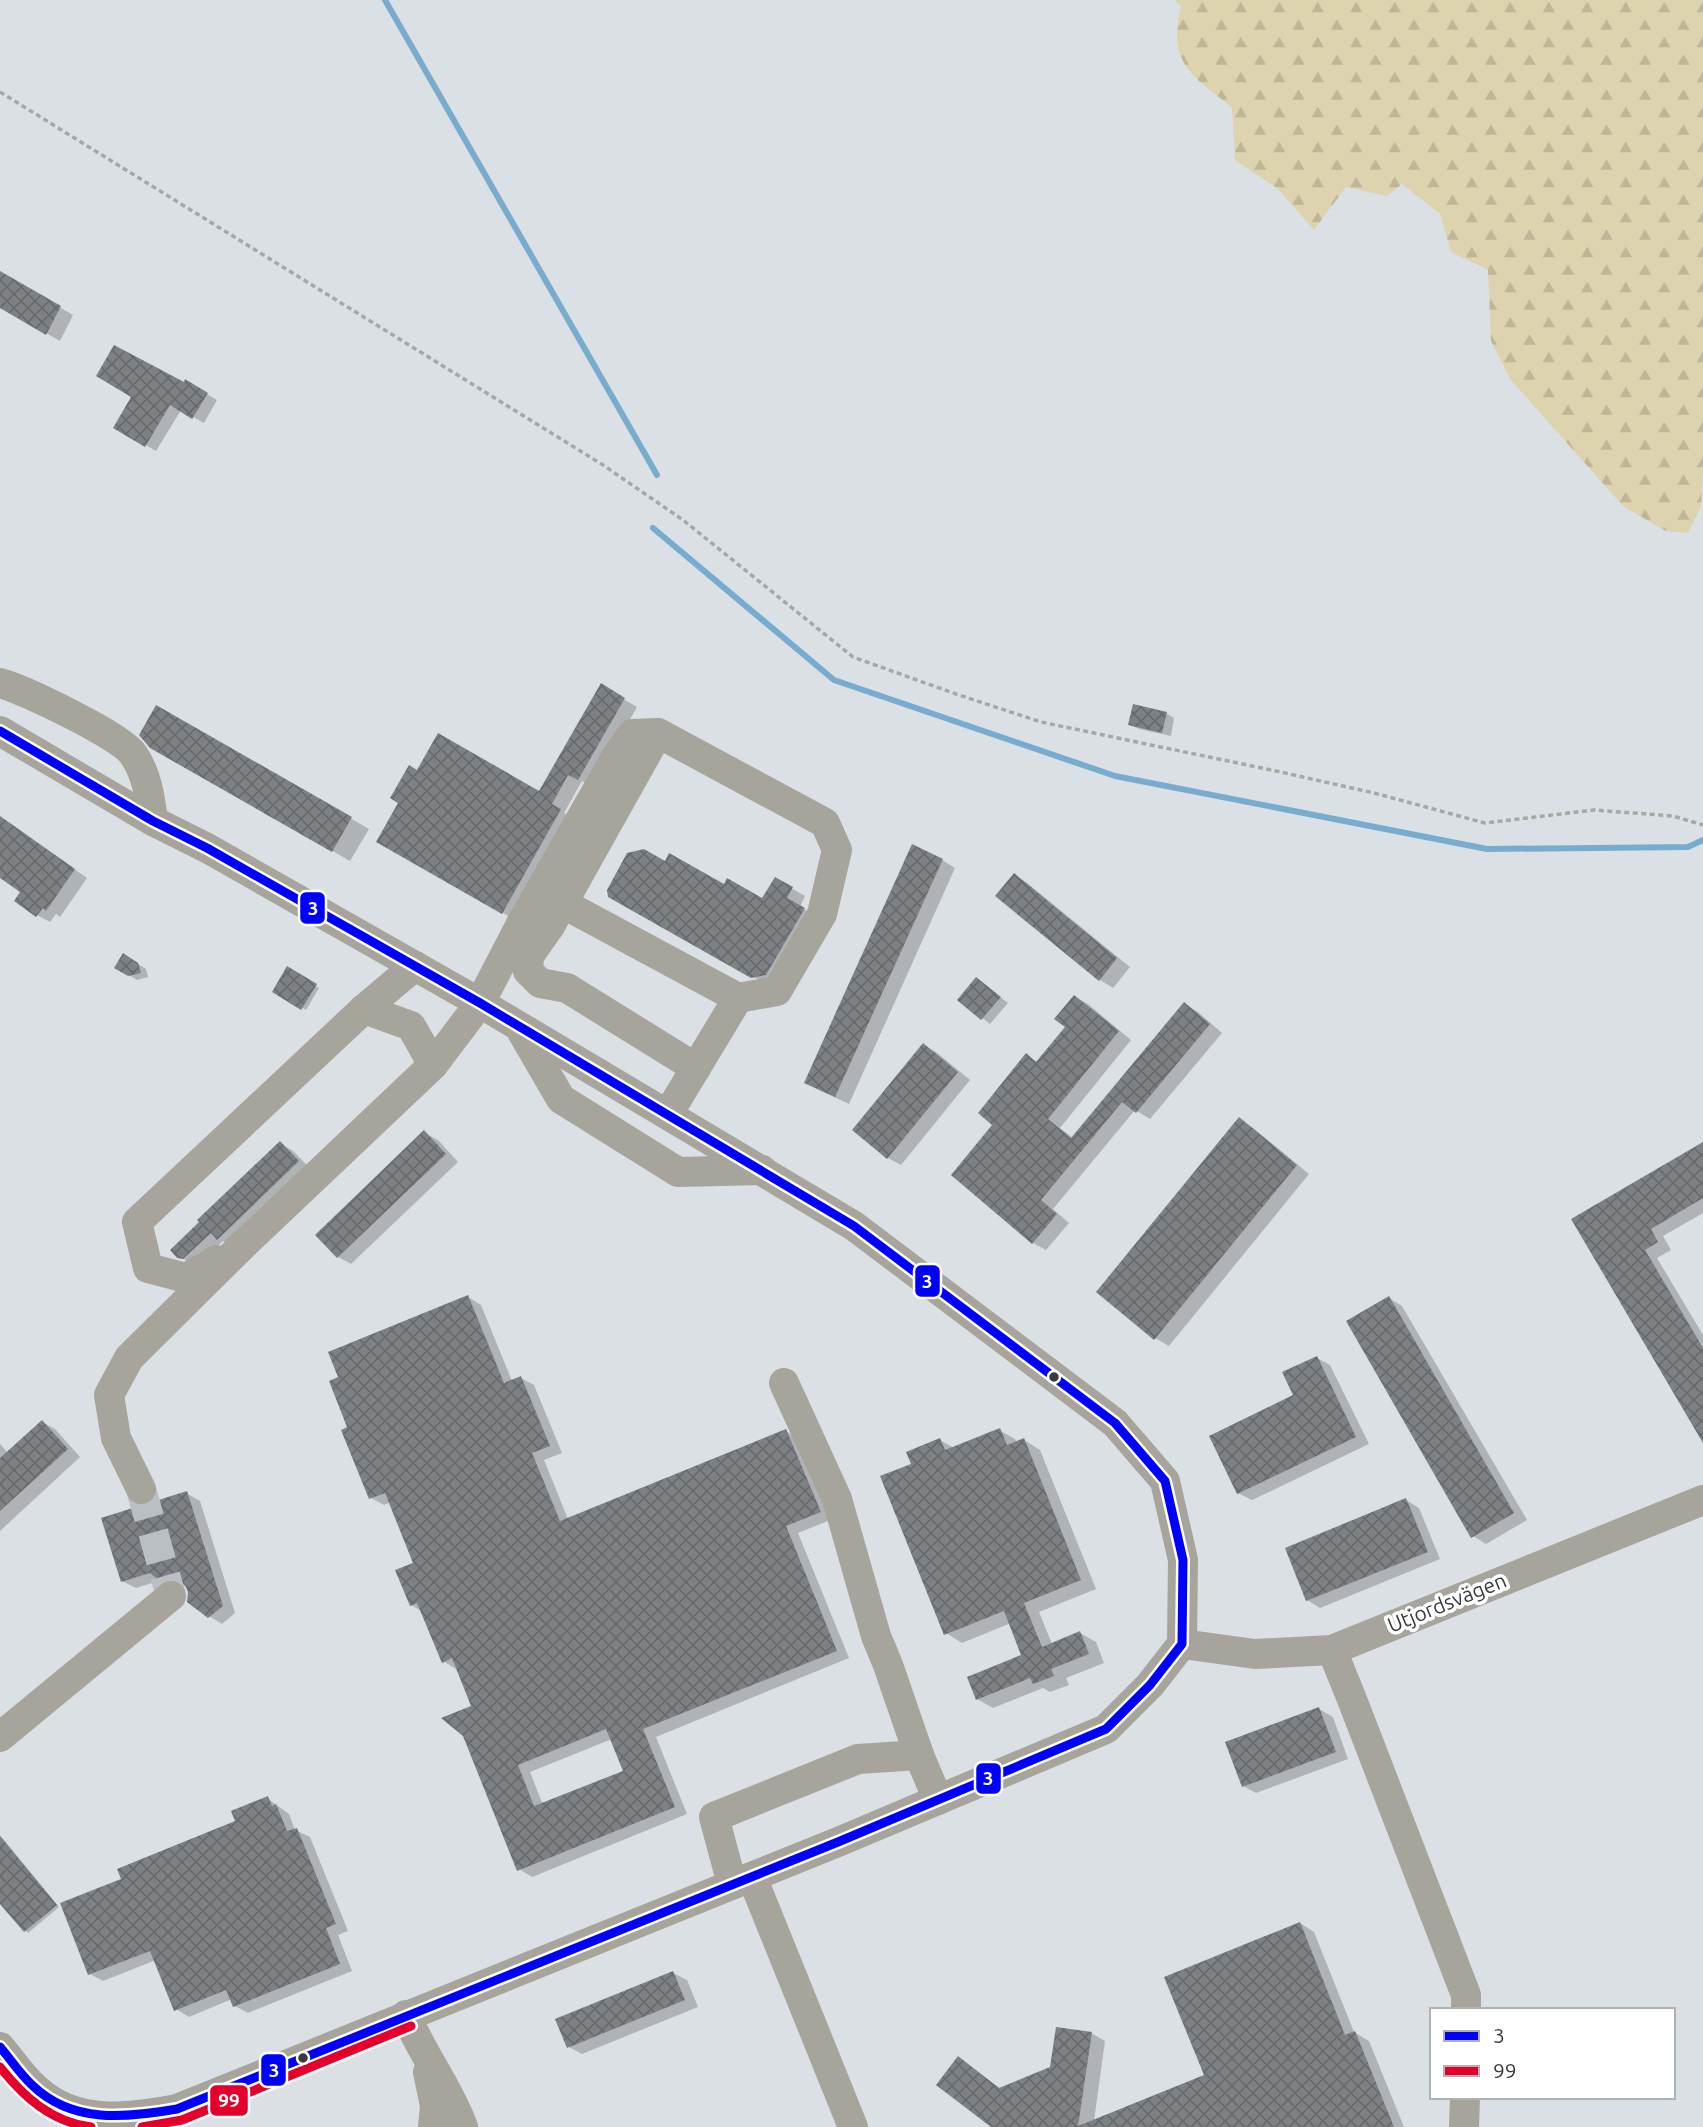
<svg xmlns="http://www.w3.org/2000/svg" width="1703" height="2127" font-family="Ubuntu,sans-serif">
  <defs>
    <pattern id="forest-firs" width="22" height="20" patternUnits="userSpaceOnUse" patternTransform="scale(1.75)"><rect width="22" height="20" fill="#ddd3ae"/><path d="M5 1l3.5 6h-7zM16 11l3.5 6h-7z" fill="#beb697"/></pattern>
    <pattern id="building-cross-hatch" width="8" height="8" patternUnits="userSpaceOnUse" patternTransform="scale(1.75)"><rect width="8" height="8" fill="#7d8184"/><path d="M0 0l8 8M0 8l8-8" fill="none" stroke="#676b6d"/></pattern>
  </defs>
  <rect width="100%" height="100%" fill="#dbe0e4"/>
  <path fill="url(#forest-firs)" d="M1175,0H1703V472L1701,507L1688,533L1666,531L1624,507L1510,379L1491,341L1488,270L1451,252L1440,214L1402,184L1387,196L1346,187L1314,230L1278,189L1235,160L1232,107C1191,75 1167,63 1181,6Z"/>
  <g fill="#0003" fill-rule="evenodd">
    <polygon points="0,273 73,315 60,341 0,307"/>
    <polygon points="186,382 217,400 204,423 181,410 156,451 115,427 133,396 185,384"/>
    <polygon points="601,686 637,707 592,786 582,781 564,813 573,818 515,920 379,841 418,772 540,794"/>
    <polygon points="157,707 369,829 350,861 151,746"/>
    <polygon points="1166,713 1174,718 1171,736 1139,729 1130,724"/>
    <polygon points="0,820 13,826 87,878 60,917 56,914 50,922 37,915 23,892 0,876"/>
    <polygon points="942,860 955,868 849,1104 819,1090 806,1082"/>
    <polygon points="665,863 763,900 775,879 805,896 800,907 817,917 766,984 610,896"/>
    <polygon points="1014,875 1027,883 1130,967 1113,988 1100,980"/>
    <polygon points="124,955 146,969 148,977 137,980 117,968"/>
    <polygon points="288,969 319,988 306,1010 274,991"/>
    <polygon points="977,979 1008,1003 990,1024 959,1000"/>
    <polygon points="1075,997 1088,1004 1131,1040 1060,1128 1073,1138 1184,1004 1198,1012 1222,1033 1150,1119 1135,1110 1053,1209 1069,1223 1046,1250 1033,1243 995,1125 1027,1056 1038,1062 1067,1027"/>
    <polygon points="923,1045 936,1052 970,1080 901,1165 888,1158 854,1130"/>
    <polygon points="1239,1119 1252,1127 1309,1174 1169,1346 1155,1338"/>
    <polygon points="424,1133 438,1140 458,1162 351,1264 338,1257"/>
    <polygon points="280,1143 293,1151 311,1169 231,1246 223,1241 197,1266 178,1256"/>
    <polygon points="1703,1144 1703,1213 1663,1236 1671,1250 1657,1258 1703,1335 1703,1436 1574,1220"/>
    <path d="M468,1297L481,1305L512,1381L521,1378L534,1385L562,1453L544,1460L568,1519L786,1431L799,1439L833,1519L798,1533L849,1658L656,1737L687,1814L532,1877L519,1869L474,1707L456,1669L443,1661L423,1612L411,1605L416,1564L391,1502L384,1505L371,1498L349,1428ZM612,1739L625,1772L543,1805L530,1772Z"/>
    <polygon points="1389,1298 1402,1306 1527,1520 1486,1544 1473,1536"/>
    <polygon points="1317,1358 1330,1365 1369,1444 1252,1500 1238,1493"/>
    <polygon points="42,1422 55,1429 80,1457 0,1531 0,1444 8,1453"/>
    <polygon points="999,1430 1015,1439 1017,1443 1024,1440 1040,1450 1096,1589 1039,1612 1052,1644 1080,1633 1096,1642 1104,1663 1066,1678 1069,1685 1050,1692 1043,1688 993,1708 977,1699 1024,1656 1011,1623 962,1643 946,1633 914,1465 940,1440 954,1448"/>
    <polygon points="186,1493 200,1501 235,1613 222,1624 209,1616 187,1586 176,1588 162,1580 136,1588 122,1581"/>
    <polygon points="1406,1500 1419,1508 1440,1559 1320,1608 1307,1600"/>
    <polygon points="1319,1709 1333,1717 1348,1759 1256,1793 1243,1786"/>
    <polygon points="267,1798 289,1814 295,1830 310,1837 348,1931 338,1935 352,1971 248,2013 235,2006 232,1999 189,2017 176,2009 156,1960 103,1981 90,1974 124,1880 237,1822"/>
    <polygon points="0,1835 59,1907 28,1933 0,1901"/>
    <polygon points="1300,1923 1314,1932 1354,2032 1369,2041 1404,2127 994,2127 959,2059 1001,2089 1052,2069 1091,2033 1105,2041 1094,2121 1206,2076"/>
    <polygon points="673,1973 687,1980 698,2007 582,2054 569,2047"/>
  </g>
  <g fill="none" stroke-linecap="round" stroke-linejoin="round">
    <g stroke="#78acce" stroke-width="6">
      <polyline points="385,0 657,475"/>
      <polyline points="653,528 834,680 1115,776 1487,849 1688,847 1703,840"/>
    </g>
  </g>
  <g fill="url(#building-cross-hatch)" fill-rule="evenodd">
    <polygon points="0,271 61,306 46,335 0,308"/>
    <polygon points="114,345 184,382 185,379 208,393 192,419 170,405 145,447 113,428 131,397 96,376"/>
    <polygon points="601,683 625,698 578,780 568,775 552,804 561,809 502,914 376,842 398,803 390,798 409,765 417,770 438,733 539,791"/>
    <polygon points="1133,704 1167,712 1162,733 1128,725"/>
    <polygon points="156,705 352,817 332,852 150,748 139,735"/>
    <polygon points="0,816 75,869 46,911 43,908 36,917 14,901 20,892 0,878"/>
    <polygon points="912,844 943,859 835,1097 804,1083"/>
    <polygon points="644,849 665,861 669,853 724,884 727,878 762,898 775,877 793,887 787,898 805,908 766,975 751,978 608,897 607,890 627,853"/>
    <polygon points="1014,873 1117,958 1099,981 995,896"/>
    <polygon points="123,953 138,963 141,973 128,976 114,968"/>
    <polygon points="287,966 317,984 301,1010 272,992"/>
    <polygon points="976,977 1001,997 981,1020 957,1000"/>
    <polygon points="1074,995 1119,1031 1048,1119 1071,1138 1184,1002 1210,1024 1136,1113 1122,1102 1041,1200 1057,1214 1032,1244 951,1175 992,1125 978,1113 1026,1053 1036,1062 1065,1027 1054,1019"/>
    <polygon points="923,1043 958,1072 887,1159 852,1130"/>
    <polygon points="1239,1117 1297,1165 1154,1340 1096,1292"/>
    <polygon points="424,1130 446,1154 337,1258 315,1235"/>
    <polygon points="280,1141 299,1161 217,1240 211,1233 183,1259 177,1258 170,1250 199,1222 197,1220"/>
    <polygon points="1703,1142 1703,1198 1651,1229 1658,1242 1645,1250 1703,1348 1703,1443 1571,1219"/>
    <path d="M468,1295L504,1383L521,1376L550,1446L532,1453L560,1521L786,1429L821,1512L786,1526L837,1651L643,1729L675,1807L517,1871L463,1736L441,1718L471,1706L452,1658L442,1663L417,1603L410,1606L395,1570L413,1563L385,1493L369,1499L341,1430L347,1427L329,1381L338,1377L328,1352ZM606,1729L623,1771L534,1806L518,1765Z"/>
    <polygon points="1389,1296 1514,1513 1471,1538 1346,1321"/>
    <polygon points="1317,1356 1356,1437 1237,1494 1209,1436 1293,1395 1282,1372"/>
    <polygon points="42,1420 68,1449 0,1511 0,1458"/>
    <polygon points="1000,1428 1007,1445 1024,1438 1081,1580 1024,1603 1042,1647 1080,1631 1089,1654 1051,1669 1054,1676 1033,1684 1030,1678 976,1700 967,1677 1021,1655 1004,1611 944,1635 880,1476 911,1464 906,1452 940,1438 945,1450"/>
    <polygon points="187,1491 223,1606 208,1618 187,1602 188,1592 185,1585 178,1580 169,1579 161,1582 150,1573 121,1582 101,1518"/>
    <polygon points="1406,1498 1428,1552 1306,1601 1285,1548"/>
    <polygon points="1319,1707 1336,1752 1242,1787 1225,1742"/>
    <polygon points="268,1796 272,1806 276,1804 287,1831 297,1828 336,1924 326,1928 340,1964 233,2007 226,1990 174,2011 150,1951 88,1975 60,1903 121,1879 117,1869 235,1821 231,1811"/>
    <polygon points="0,1836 57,1905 24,1932 0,1904"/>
    <polygon points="1300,1922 1345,2035 1355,2031 1394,2127 991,2127 936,2085 958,2056 999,2088 1050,2067 1056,2027 1092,2032 1078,2126 1204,2075 1164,1977"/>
    <polygon points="673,1971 685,2000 567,2048 555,2019"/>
  </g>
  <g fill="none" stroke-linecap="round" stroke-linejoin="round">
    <polyline stroke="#babfc3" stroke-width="30" stroke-dasharray="30 15" stroke-linecap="butt" points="141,1489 171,1596"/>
    <polyline stroke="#a7a8a4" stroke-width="3.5" stroke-dasharray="5 3.5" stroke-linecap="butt" points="0,92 603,465 683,520 853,657 956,694 1041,722 1276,771 1374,793 1485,823 1594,810 1673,816 1703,825"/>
    <g stroke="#a6a49b" stroke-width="30">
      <path d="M0,683C23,689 121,736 133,754C147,774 150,797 153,821"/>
      <path d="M0,731L153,821L207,848L480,1003L854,1226L1115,1423L1165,1481L1183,1560L1182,1644L1150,1685L1106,1729L838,1842L177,2109C129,2118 75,2126 36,2089C22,2077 12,2061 0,2047"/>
      <polyline points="562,903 738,998 668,1114"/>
      <polyline points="521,924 616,757 632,734 658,733 825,823 837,850 822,914 777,991 738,998"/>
      <polyline points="550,926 529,956 528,971 540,983 567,988 696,1068"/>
      <polyline points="364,1009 411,1026 433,1065"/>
      <polyline points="522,1032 561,1099 678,1172 762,1170"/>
      <polyline points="217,1260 186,1278 148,1268 137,1222 364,1009 415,966"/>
      <polyline points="784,1383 837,1499 876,1636 888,1665 919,1755"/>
      <polyline points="141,1489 116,1438 109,1395 129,1358 242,1246 433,1065 480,1003 521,924 550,926 658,733"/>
      <polyline points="1182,1644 1255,1654 1332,1650 1703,1500"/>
      <polyline points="1332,1650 1353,1702 1466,1995 1466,2010"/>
      <polyline points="0,1737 171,1596"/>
      <polyline points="752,1877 853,2127"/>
      <polyline points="732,1884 714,1817 858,1759 919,1755 938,1800"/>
      <path d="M406,2015C422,2054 449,2088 463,2127"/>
      <polyline points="428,2072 435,2106 433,2127"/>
      <polyline points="1464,2127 1465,2097"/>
    </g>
    <defs>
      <path id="bus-1" d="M0,731L153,821L207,848L480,1003L854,1226L1115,1423L1165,1481L1183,1560L1182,1644L1150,1685L1106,1729L838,1842L177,2109C126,2118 72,2124 32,2085C20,2074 11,2060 0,2047"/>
      <g id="bus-2">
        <path d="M0,2067C24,2097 51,2122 91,2127"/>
        <polyline points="142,2127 182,2120 411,2026"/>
      </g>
    </defs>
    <use href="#bus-1" stroke="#fff" stroke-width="14"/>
    <use href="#bus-2" stroke="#fff" stroke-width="14"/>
    <use href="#bus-1" stroke="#00f" stroke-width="9"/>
    <use href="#bus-2" stroke="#e4002b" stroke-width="9"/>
  </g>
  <g fill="#383c3e" stroke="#fff" stroke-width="2.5">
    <circle cx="1054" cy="1377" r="6"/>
    <circle cx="303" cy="2058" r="6"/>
  </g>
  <g text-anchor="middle" stroke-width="7" stroke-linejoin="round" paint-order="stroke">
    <g font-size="21" fill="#383c3e" stroke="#fff">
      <text transform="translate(1447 1603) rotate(-22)" y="7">Utjordsvägen</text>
    </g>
  </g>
  <g stroke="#fff" stroke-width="2.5">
    <rect x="299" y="891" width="27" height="34" rx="7" fill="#00f"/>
    <rect x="914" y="1264" width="27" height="34" rx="7" fill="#00f"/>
    <rect x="975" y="1762" width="27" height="33" rx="7" fill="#00f"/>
    <rect x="260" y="2053" width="27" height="34" rx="7" fill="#00f"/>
    <rect x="209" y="2084" width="40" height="33" rx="7" fill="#e4002b"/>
  </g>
  <g font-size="19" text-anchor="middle" font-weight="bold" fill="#fff">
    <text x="313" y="915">3</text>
    <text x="927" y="1288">3</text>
    <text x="988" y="1785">3</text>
    <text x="274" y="2077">3</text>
    <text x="229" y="2107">99</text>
  </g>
  <rect x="1430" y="2008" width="245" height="91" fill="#ffffff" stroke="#afb1b2" stroke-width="2"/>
  <rect x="1444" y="2031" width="35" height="10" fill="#0000ff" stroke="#afb1b2" stroke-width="2"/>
  <text x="1493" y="2043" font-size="21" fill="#383c3e">3</text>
  <rect x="1444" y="2066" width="35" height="10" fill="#e4002b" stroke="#afb1b2" stroke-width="2"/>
  <text x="1493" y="2078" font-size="21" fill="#383c3e">99</text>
</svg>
